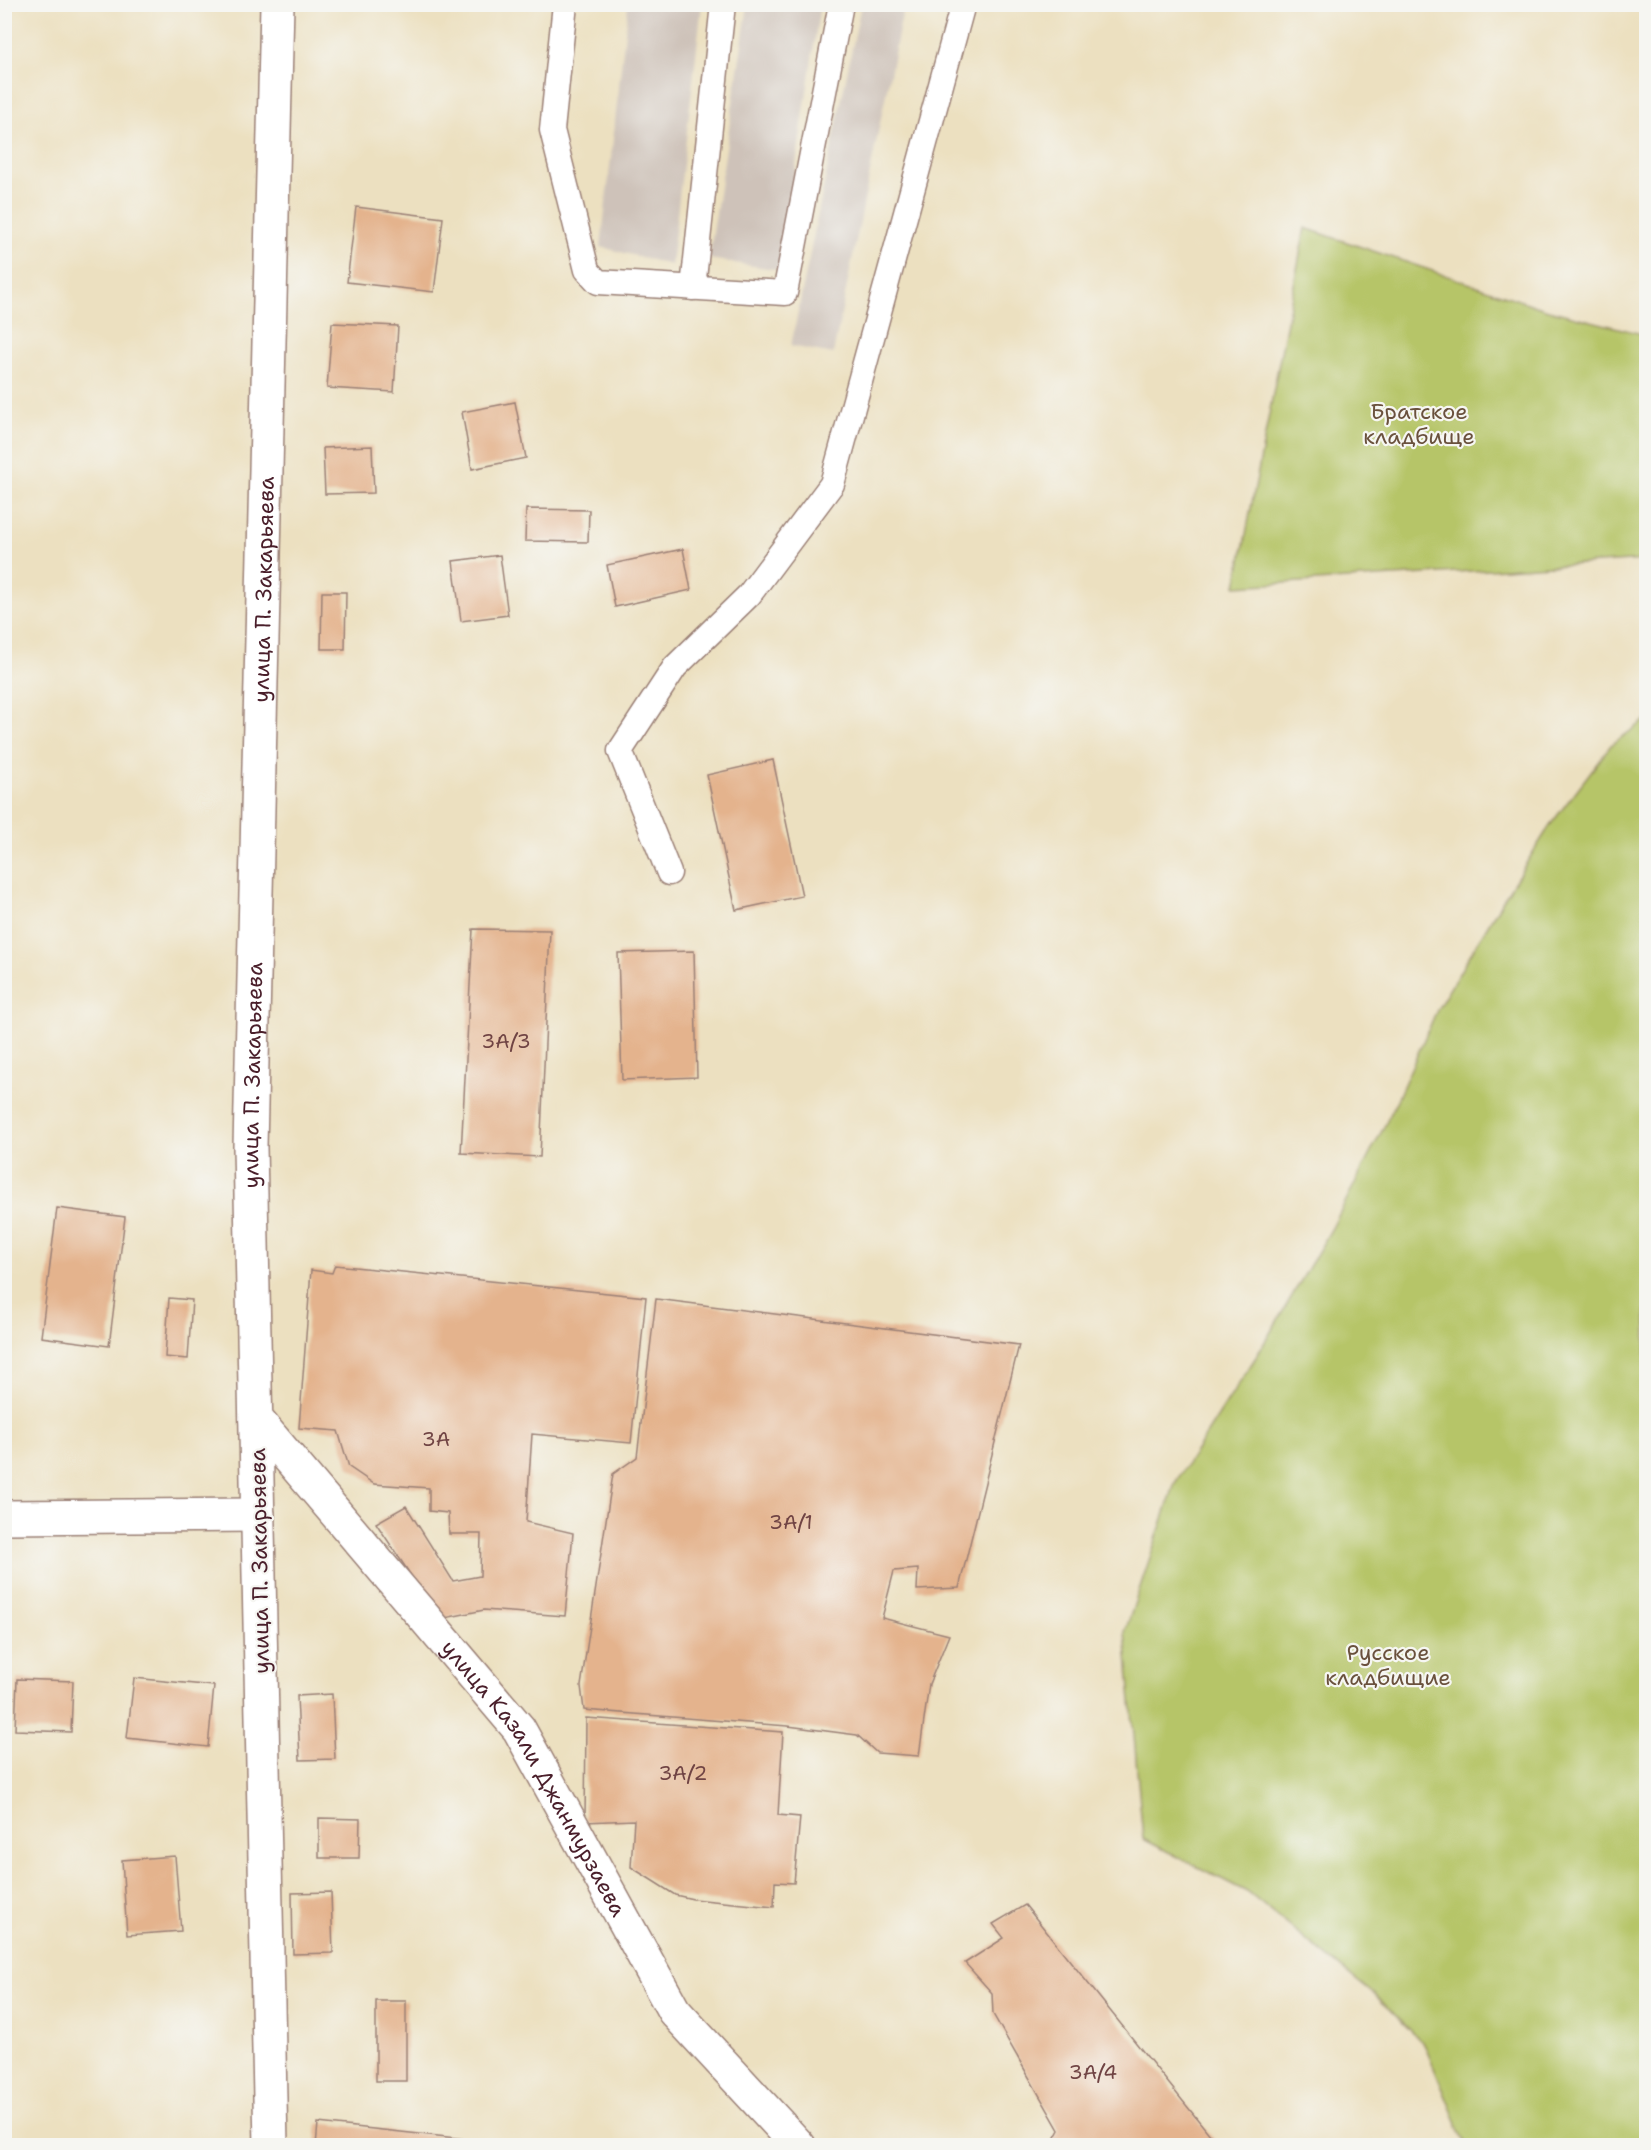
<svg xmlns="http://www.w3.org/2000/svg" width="1651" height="2150" font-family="'Shantell Sans',sans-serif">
  <rect width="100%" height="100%" fill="#f6f6f2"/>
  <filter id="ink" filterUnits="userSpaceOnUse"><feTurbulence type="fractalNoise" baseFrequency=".0167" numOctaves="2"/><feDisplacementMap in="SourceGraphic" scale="12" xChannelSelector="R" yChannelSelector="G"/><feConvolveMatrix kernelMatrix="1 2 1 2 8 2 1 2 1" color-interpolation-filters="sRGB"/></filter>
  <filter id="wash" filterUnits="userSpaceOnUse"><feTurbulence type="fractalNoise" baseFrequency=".008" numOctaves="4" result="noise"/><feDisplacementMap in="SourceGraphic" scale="24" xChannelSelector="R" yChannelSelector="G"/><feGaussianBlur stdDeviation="1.35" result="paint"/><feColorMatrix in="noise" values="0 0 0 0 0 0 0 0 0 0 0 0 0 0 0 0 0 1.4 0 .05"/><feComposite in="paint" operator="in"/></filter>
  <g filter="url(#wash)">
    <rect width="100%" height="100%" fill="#ece0c0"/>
    <g fill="#cec2b9">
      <polygon points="628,5 702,5 671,265 601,247"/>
      <polygon points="748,5 820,5 780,270 709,259"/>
      <polygon points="861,5 904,5 833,354 791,346"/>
    </g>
    <g fill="#b6c568" stroke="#80724a" stroke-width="1.5">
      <polygon points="1305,228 1548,310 1646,335 1646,560 1236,586"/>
      <polygon points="1646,720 1646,2145 1466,2145 1424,2044 1376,1996 1247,1892 1143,1839 1125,1632 1175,1483 1256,1357 1332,1228 1392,1111 1438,1008 1503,900 1551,824 1611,745"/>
    </g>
    <g id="blocks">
      <g fill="#e4b38d">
        <polygon points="356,207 443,218 434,292 347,282"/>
        <polygon points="332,323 398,326 394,392 327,388"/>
        <polygon points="515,402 526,458 472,469 462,412"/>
        <polygon points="372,446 374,493 325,494 323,448"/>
        <polygon points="526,509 589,510 588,542 525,541"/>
        <polygon points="683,549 691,590 615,607 607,565"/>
        <polygon points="500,555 508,615 461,621 453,561"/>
        <polygon points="322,592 346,592 345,649 321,649"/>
        <polygon points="773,760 802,896 736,910 707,775"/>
        <polygon points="473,929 550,930 540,1157 461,1153"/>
        <polygon points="694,951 697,1077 622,1080 618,953"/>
        <polygon points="57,1208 125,1217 109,1346 41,1337"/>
        <polygon points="335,1265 646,1297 631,1443 532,1434 526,1522 573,1533 565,1616 484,1610 440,1619 376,1523 406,1506 453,1581 480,1576 481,1534 449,1534 448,1513 429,1511 429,1488 374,1484 349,1467 338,1431 299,1428 311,1270 332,1273"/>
        <polygon points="169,1298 192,1300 188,1359 165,1357"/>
        <polygon points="656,1299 1019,1345 959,1588 917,1590 918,1569 894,1571 882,1618 949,1635 929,1684 919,1756 877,1753 857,1735 788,1726 584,1710 581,1686 613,1474 637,1457"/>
        <polygon points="134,1678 214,1686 208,1747 127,1738"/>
        <polygon points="17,1679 73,1681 71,1732 15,1730"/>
        <polygon points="332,1694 335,1759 300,1760 297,1696"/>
        <polygon points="586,1718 783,1732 778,1815 800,1817 794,1883 775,1882 774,1907 693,1899 675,1895 631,1867 634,1820 585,1822"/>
        <polygon points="319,1818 360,1819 359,1858 319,1858"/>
        <polygon points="175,1856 181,1931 127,1935 122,1860"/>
        <polygon points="331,1892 333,1953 293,1954 292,1893"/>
        <polygon points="1025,1905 1219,2146 1050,2146 1059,2130 993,2014 992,1993 965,1963 1004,1938 993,1924"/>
        <rect x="376" y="2001" width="30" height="80"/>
        <polygon points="318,2123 502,2143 502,2146 316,2146"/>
      </g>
    </g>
  </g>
  <g filter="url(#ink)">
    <use href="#blocks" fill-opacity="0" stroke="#9b8076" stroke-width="1.5"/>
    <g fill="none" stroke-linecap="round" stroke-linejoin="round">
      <defs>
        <g id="service">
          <polyline points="565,4 552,130 587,270 598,282 785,293 841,4"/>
          <polyline points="693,288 723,4"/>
          <polyline points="669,873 620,751 675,667 749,595 832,484 963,4"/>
        </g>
        <g id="minor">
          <path id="s1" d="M256,1419L519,1729L674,2011L799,2146"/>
          <polyline points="4,1517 258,1515"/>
          <path id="s2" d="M271,2146L250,1147L277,4"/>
        </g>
      </defs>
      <use href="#service" stroke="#9b8076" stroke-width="27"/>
      <use href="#minor" stroke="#9b8076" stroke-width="36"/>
      <use href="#service" stroke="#fff" stroke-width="24"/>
      <use href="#minor" stroke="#fff" stroke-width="33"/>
    </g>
  </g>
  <g text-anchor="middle" stroke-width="4.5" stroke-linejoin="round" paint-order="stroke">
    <g font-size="20" fill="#704444">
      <text x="506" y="1048">3А/3</text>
      <text x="436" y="1446">3А</text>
      <text x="791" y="1529">3А/1</text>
      <text x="683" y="1780">3А/2</text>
      <text x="1093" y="2079">3А/4</text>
    </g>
    <g font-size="22" fill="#6a513d" stroke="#f6f6f2">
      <text x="1419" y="419">Братское<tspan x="1419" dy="25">кладбище</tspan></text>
      <text x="1388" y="1660">Русское<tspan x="1388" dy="25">кладбищие</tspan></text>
    </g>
    <g font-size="22" fill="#4a1f2b" stroke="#f6f6f2">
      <text dy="8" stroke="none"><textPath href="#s2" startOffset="1557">улица П. Закарьяева</textPath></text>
      <text dy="8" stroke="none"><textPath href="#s2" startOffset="1071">улица П. Закарьяева</textPath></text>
      <text transform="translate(259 1561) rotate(-91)" y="8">улица П. Закарьяева</text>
      <text dy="8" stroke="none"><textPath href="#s1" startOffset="456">улица Казали Джанмурзаева</textPath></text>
    </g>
  </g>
  <rect width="1651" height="2150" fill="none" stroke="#f6f6f2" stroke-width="24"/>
</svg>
